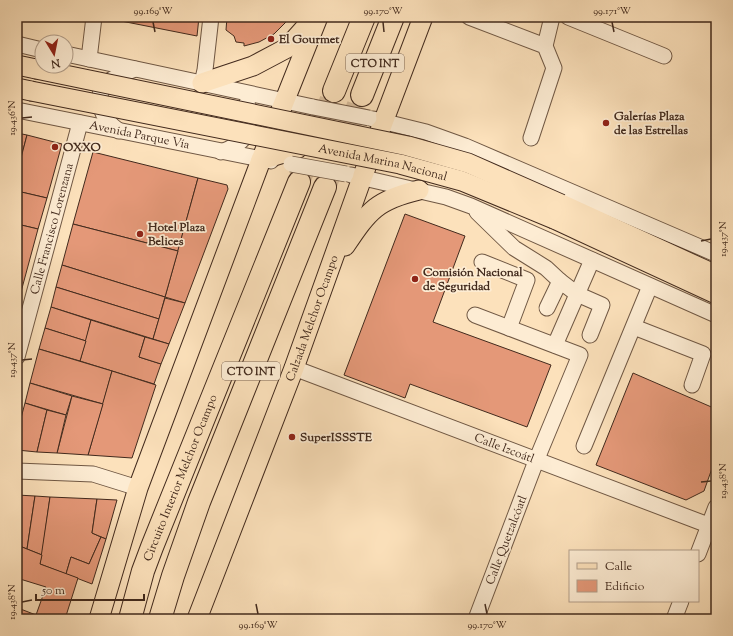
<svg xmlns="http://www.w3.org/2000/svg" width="733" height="636" font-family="'Sorts Mill Goudy',serif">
  <rect width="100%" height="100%" fill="#fce1bb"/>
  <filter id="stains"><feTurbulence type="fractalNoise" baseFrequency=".005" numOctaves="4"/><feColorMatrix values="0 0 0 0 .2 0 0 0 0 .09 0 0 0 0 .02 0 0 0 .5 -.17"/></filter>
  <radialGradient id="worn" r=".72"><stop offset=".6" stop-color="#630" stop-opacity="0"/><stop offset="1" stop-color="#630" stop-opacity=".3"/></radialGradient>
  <g fill="#e49878" stroke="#422a1d" fill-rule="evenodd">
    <polygon points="111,17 199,17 197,36 111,19"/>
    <polygon points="227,17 291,17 274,34 259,42 244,46 244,43 236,42 234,36 226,30"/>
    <polygon points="17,133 27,135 17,173"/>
    <polygon points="27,135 62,144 47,198 17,191 17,173"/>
    <polygon points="93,152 198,178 178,251 73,224"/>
    <polygon points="198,178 227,185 228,189 185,303 165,297"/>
    <polygon points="17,191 47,198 38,229 17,224"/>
    <polygon points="405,214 465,236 433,322 551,365 527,427 410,384 405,398 344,375"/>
    <polygon points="17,224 38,229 18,303 17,303"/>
    <polygon points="73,224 178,251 165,297 62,265"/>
    <polygon points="62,265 165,297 159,319 56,287"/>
    <polygon points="56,287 159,319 153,339 51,307"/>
    <polygon points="165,298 185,303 169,344 153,339"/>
    <polygon points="51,307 91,320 86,341 45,328"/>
    <polygon points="91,320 145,337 139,357 161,364 154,384 80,361"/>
    <polygon points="45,328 86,341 80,361 39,349"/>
    <polygon points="145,337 169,344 161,364 139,357"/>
    <polygon points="39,349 112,371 103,404 30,383"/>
    <polygon points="112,371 156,385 132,458 88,455"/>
    <polygon points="633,373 716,409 716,457 704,491 686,500 596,465"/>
    <polygon points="30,383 72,396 66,415 25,403"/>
    <polygon points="72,396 103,404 88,455 57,453"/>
    <polygon points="25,403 47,410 37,452 17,450 17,433"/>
    <polygon points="47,410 66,415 57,453 37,452"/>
    <polygon points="17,495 35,496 27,549 17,545"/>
    <polygon points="35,496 50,497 42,555 27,549"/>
    <polygon points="50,497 97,499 92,533 101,537 89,564 71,557 66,574 40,564"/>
    <polygon points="97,499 117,500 106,539 92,533"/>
    <polygon points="101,537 106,539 92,584 66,574 71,557 89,564"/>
    <path d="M17,545L42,555L40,564L78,578L65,619H17ZM20,579L46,587L36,615L18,608Z"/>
  </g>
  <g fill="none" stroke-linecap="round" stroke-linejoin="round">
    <g stroke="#d7bc9b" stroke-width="22" stroke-dasharray="22 11" stroke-linecap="butt">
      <polyline points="299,182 334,91"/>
      <polyline points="325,187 362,95"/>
    </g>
    <defs>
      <g id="minor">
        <polyline points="469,17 545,46 554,68 531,138"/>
        <polyline points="568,17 664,56"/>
        <polyline points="17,44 42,50"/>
        <polyline points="545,46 552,17"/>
        <polyline points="66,54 313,107"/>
        <polyline points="89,59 94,17"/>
        <polyline points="202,83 205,70 211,17"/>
        <path id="s1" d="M17,110L271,161"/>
        <polyline points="373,119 426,132 465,146 716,254"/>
        <path d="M119,131C103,120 90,97 109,81C116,76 127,72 135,69"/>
        <path d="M221,152C245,144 257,128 247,103"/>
        <polyline points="351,175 446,197 471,206 716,315"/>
        <polyline points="477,212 514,248 546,268 560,281"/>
        <polyline points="482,262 527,280 509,328"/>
        <polyline points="547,308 560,281 577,294 602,305 590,335"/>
        <polyline points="475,315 580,355 536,461 476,619"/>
        <polyline points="634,327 703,354 692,385"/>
        <polyline points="555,345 592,260"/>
        <path id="s2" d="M17,357L80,123"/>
        <path id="s3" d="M294,368L716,528"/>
        <polyline points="584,446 650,286"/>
        <polyline points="17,471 93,474 138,488"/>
        <polyline points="698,554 716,507"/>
        <polyline points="674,619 681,601"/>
      </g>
      <g id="major">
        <polyline points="17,65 36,69"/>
        <polyline points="202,83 253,66 287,48 311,21"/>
        <polyline points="17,88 31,91"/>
        <polyline points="261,160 297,149"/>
        <polyline points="561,204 716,275"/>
        <polyline points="554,219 716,294"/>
        <path d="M345,246C369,210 377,200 419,190"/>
        <polyline points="99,619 138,488 261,160 318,17"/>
        <path id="s4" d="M197,619L294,368L362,178L423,17"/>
      </g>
      <g id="highway">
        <polyline points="334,91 364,17"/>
        <polyline points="362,95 393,17"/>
        <path id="s5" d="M130,619L143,571L152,547L299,182"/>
        <polyline points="160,619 173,576 199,502 325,187"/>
      </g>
    </defs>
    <use href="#minor" stroke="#705844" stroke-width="17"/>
    <use href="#major" stroke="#422a1d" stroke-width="21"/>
    <use href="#highway" stroke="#422a1d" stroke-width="24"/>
    <use href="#minor" stroke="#fdecd3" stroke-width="15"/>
    <use href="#major" stroke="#fce1bb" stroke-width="19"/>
    <use href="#highway" stroke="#fce1bb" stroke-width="22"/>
    <defs>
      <g id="minor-bridge">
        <polyline points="313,107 369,118"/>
        <polyline points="291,164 346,174"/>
      </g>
      <g id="major-bridge">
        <polyline points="36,69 408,146 468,163 561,204"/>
        <path id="s6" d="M31,91L400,164L462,181L554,219"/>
      </g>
    </defs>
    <use href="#minor-bridge" stroke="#705844" stroke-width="17" stroke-linecap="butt"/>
    <use href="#major-bridge" stroke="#422a1d" stroke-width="21" stroke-linecap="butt"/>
    <use href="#minor-bridge" stroke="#fdecd3" stroke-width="15"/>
    <use href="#major-bridge" stroke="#fce1bb" stroke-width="19"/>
  </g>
  <path fill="none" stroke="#422a1d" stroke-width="1.5" d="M153,22L155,32M383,22L384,32M612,22L614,32M22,118L32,117M701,241L711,239M22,360L32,359M701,482L711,481M22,602L32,600M256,604L258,614M485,604L487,614"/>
  <g fill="#8f2418" stroke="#fdecd3" stroke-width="1.5">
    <circle cx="271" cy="39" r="4"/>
    <circle cx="606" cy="123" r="4"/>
    <circle cx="55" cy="147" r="4"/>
    <circle cx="140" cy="234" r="4"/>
    <circle cx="415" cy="279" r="4"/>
    <circle cx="292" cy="437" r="4"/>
  </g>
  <g text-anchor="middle" stroke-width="3.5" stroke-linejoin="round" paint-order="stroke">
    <g fill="#fdecd3" stroke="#7a6454" stroke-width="1">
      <rect x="346" y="54" width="58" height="18" rx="3"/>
      <rect x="222" y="362" width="58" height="18" rx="3"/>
    </g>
    <g font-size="11" font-weight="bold" fill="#422a1d">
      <text x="375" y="67">CTO INT</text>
      <text x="251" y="375">CTO INT</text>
    </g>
    <g font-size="12" font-weight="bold" fill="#422a1d" stroke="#fdecd3" text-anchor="start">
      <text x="279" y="43">El Gourmet</text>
      <text x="614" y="120">Galerías Plaza<tspan x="614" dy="14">de las Estrellas</tspan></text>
      <text x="63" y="151">OXXO</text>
      <text x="148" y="231">Hotel Plaza<tspan x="148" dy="14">Belices</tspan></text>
      <text x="423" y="276">Comisión Nacional<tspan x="423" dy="14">de Seguridad</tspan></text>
      <text x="300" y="441">SuperISSSTE</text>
    </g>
    <g font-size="12" fill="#422a1d" stroke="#fdecd3">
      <text dy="4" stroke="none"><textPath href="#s1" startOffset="125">Avenida Parque Vía</textPath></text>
      <text dy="4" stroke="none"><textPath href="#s6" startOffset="359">Avenida Marina Nacional</textPath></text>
      <text dy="4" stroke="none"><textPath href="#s2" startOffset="133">Calle Francisco Lorenzana</textPath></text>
      <text dy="4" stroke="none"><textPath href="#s4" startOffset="322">Calzada Melchor Ocampo</textPath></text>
      <text dy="4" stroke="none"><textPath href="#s3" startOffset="225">Calle Izcoátl</textPath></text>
      <text dy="4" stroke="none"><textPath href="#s5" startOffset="150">Circuito Interior Melchor Ocampo</textPath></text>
      <text transform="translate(506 540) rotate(-69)" y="4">Calle Quetzalcóatl</text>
    </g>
  </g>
  <rect width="733" height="636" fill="none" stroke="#fce1bb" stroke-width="44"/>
  <rect x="569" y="550" width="130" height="52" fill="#fdecd3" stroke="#b29e8a"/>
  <rect x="577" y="563" width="20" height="6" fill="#fce1bb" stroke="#b29e8a"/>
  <text x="605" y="570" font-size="12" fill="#422a1d">Calle</text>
  <rect x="577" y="580" width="20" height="12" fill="#e49878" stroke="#b29e8a"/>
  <text x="605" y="590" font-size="12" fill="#422a1d">Edificio</text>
  <g transform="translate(54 54) rotate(170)"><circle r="19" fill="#fdecd3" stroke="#b29e8a"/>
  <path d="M0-3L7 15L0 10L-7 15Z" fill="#8f2418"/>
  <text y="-6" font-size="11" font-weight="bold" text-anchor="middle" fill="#422a1d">N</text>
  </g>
  <path d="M36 594v6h108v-6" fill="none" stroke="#422a1d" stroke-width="2"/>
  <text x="42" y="594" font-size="12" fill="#422a1d" stroke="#fdecd3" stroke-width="3" paint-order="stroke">50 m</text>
  <rect x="22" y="22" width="689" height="592" fill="none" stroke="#422a1d" stroke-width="1.5"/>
  <g font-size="10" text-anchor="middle" fill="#422a1d">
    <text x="153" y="14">99.169°W</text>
    <text x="383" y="14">99.170°W</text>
    <text x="612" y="14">99.171°W</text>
    <text transform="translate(11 118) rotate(-90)" y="4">19.436°N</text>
    <text transform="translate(722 239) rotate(-90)" y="4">19.437°N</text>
    <text transform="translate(11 360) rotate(-90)" y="4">19.437°N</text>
    <text transform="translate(722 481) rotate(-90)" y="4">19.438°N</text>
    <text transform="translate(11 602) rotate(-90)" y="4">19.438°N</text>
    <text x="258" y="628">99.169°W</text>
    <text x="487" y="628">99.170°W</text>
  </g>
  <rect width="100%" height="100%" filter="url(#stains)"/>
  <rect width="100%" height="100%" fill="url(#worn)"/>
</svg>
